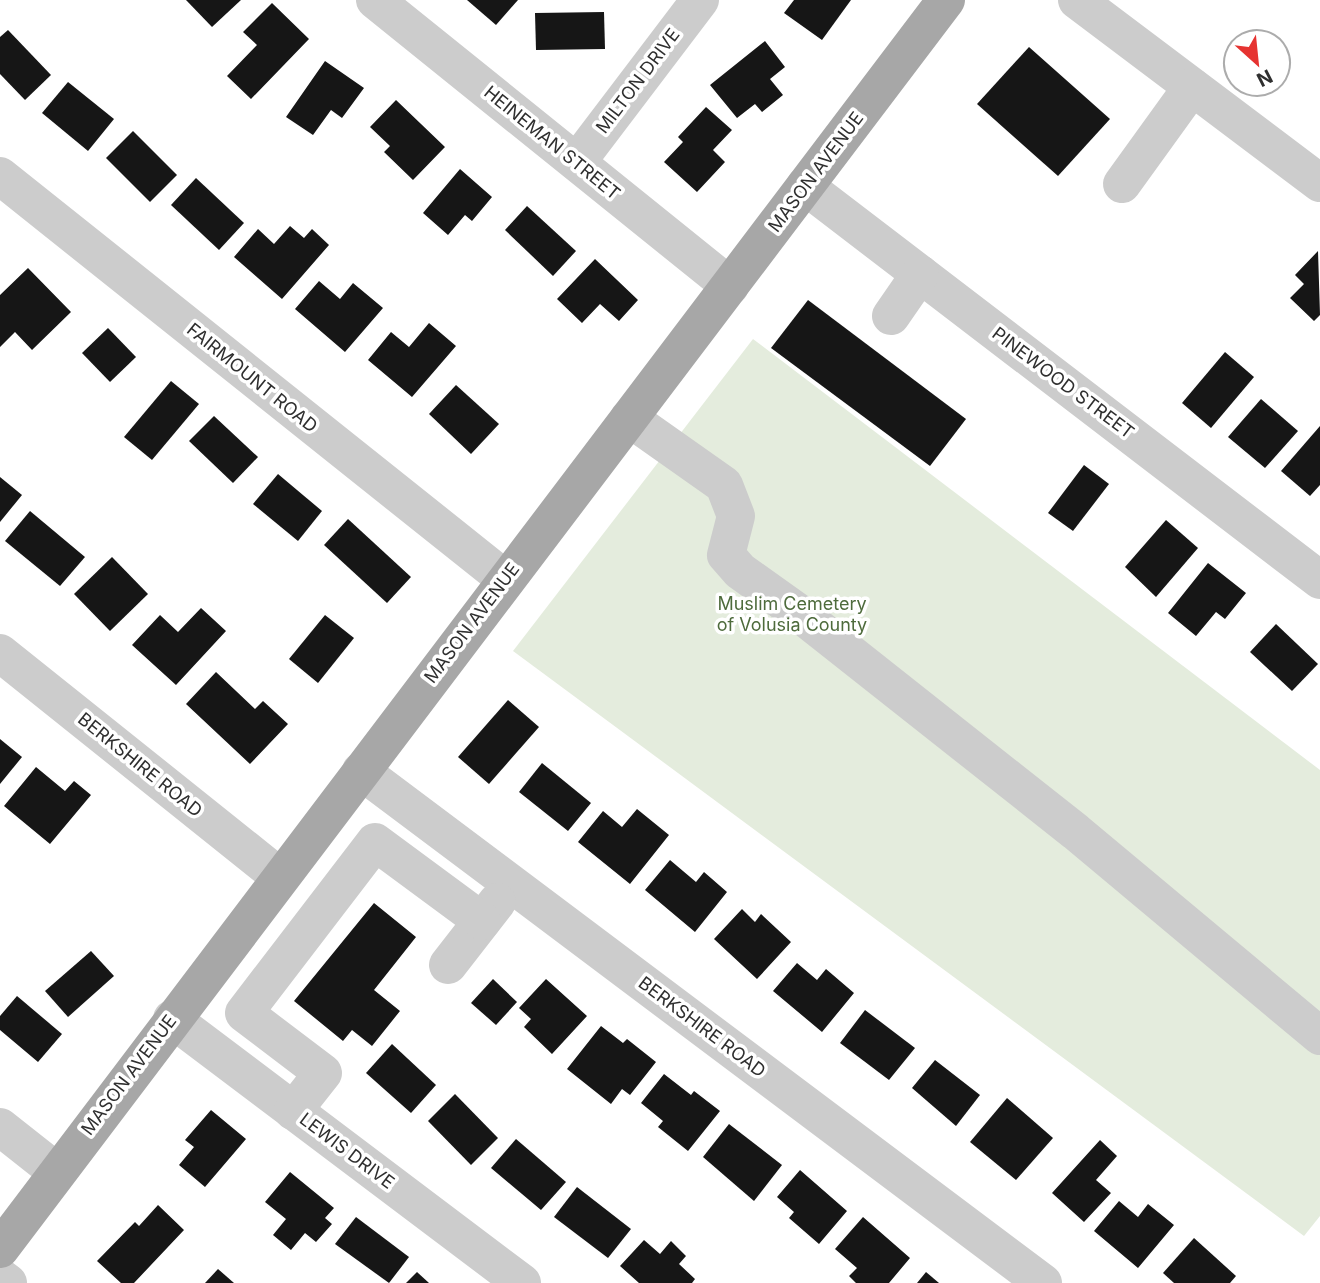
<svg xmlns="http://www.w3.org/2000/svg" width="1320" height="1283" font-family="Inter,sans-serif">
  <rect width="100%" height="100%" fill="#fff"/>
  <polygon fill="#e4ecdd" points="753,339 1320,770 1320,1216 1304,1236 513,651"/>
  <g fill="#161616">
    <polygon points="186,0 241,0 212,27"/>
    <polygon points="467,0 518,0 496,25"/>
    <polygon points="794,0 851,0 822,40 784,13"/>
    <polygon points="272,3 309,39 251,99 227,76 257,45 243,32"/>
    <polygon points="604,12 605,49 536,50 535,13"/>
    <polygon points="8,30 51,75 25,100 0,74 0,37"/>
    <polygon points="765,41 785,67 770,79 783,95 762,112 755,104 737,118 710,85"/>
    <polygon points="1029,47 1110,119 1058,176 977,104"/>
    <polygon points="325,61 364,88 342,118 331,110 313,135 286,117"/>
    <polygon points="68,82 114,119 88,151 42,113"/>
    <polygon points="396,100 445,147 413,180 384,152 390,146 370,127"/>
    <polygon points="706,107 732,130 713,150 725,162 697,192 664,162 683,142 678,137"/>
    <polygon points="133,131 177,175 150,202 106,158"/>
    <polygon points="460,169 492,197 472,221 465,215 448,235 423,213"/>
    <polygon points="196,178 244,223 219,250 171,205"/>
    <polygon points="527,206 576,251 553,276 505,230"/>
    <polygon points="290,226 304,238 312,229 329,245 282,299 234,257 258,229 274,244"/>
    <polygon points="1318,251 1320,315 1314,321 1290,298 1304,284 1295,275"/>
    <polygon points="595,259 638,300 619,321 600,304 582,323 557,299"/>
    <polygon points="28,268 71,312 32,350 15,332 0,347 0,295"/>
    <polygon points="319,281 340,299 353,283 383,308 345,352 295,309"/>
    <polygon points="808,300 966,419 930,466 771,348"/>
    <polygon points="429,323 456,346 412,397 368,360 391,332 409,347"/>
    <polygon points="108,328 136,357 110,382 82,353"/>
    <polygon points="1225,352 1254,377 1211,428 1182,403"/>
    <polygon points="171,381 199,404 152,460 124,437"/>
    <polygon points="456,385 499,424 471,454 429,414"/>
    <polygon points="1261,399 1298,431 1265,468 1228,437"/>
    <polygon points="214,416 258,457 233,483 189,441"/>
    <polygon points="1320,426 1320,485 1310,496 1281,471"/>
    <polygon points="1084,465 1109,484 1073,531 1048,513"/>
    <polygon points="278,474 322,511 298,541 253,504"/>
    <polygon points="0,477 22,495 0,522"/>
    <polygon points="30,511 85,557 60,586 5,541"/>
    <polygon points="348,519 411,577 387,603 324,545"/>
    <polygon points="1166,520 1198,548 1156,597 1125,567"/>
    <polygon points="112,557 148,594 110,631 74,594"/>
    <polygon points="1208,563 1246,593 1225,619 1216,612 1196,636 1168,613"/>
    <polygon points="201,608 226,631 176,685 132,645 160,615 178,632"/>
    <polygon points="325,615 354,638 318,683 289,659"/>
    <polygon points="1276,624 1318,664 1292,691 1250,652"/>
    <polygon points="216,672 255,709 263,701 288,724 250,764 186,704"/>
    <polygon points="508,700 539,727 489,784 458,757"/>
    <polygon points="0,739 22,757 0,784"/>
    <polygon points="542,763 591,803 568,831 519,792"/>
    <polygon points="36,767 65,791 74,781 91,795 50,844 4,806"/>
    <polygon points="637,809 669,835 630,884 578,842 603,811 622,827"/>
    <polygon points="670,860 696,882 704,872 727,892 695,932 645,890"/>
    <polygon points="374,903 416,937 374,990 400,1011 372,1046 352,1030 343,1041 294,1001"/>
    <polygon points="742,909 755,922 761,914 791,942 757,979 714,939"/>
    <polygon points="91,951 114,976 68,1017 45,991"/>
    <polygon points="797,963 817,980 826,969 854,993 822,1032 773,991"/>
    <polygon points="493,979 517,1002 496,1025 471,1003"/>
    <polygon points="546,979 587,1016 552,1054 524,1027 531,1019 519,1008"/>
    <polygon points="17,996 62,1034 38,1062 0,1030 0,1016"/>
    <polygon points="865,1010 915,1048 889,1080 840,1043"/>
    <polygon points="601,1026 623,1043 627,1039 656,1062 630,1095 622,1089 611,1104 567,1069"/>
    <polygon points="392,1044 436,1085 411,1113 366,1073"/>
    <polygon points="935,1060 980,1095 956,1126 912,1088"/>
    <polygon points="664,1074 691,1095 694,1091 720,1111 688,1151 658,1127 663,1121 641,1103"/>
    <polygon points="455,1094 498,1138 471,1165 428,1121"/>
    <polygon points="1007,1098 1053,1138 1016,1180 970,1142"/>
    <polygon points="211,1110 246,1139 205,1187 179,1165 194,1147 185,1140"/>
    <polygon points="729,1124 782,1165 754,1201 703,1157"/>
    <polygon points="516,1139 566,1182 541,1210 491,1168"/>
    <polygon points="1100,1140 1117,1156 1096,1180 1111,1193 1084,1222 1052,1193"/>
    <polygon points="800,1170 847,1211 819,1244 789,1218 794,1212 777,1197"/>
    <polygon points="290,1172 334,1208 325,1218 332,1224 316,1242 305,1233 291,1250 273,1235 286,1219 265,1202"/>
    <polygon points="577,1187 631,1229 608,1258 554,1217"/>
    <polygon points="1119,1201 1138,1217 1148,1204 1174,1225 1138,1268 1094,1231"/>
    <polygon points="158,1205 184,1230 134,1283 121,1283 97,1261 135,1222 139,1226"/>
    <polygon points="356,1217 409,1257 389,1283 335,1244"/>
    <polygon points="863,1217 910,1258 889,1283 856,1283 849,1276 857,1268 835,1249"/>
    <polygon points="1194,1238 1236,1276 1230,1283 1174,1283 1163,1273"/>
    <polygon points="644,1240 660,1254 671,1241 686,1256 679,1264 695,1279 692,1283 639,1283 620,1266"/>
    <polygon points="218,1269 234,1283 205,1283"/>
    <polygon points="417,1272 429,1283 406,1283"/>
    <polygon points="926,1272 939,1283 917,1283"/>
  </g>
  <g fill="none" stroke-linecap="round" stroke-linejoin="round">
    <g stroke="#ccc" stroke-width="38">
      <polyline points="375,0 730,286"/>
      <polyline points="1077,0 1320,183"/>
      <polyline points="577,162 700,0"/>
      <polyline points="0,176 505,579"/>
      <polyline points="1122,184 1192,87"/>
      <polyline points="805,186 1320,580"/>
      <polyline points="891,316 920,274"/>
      <polyline points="629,418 724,485 736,516 726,555 740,571 799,613 1076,832 1320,1036"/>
      <polyline points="0,653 280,877"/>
      <polyline points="361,771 1043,1283"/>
      <polyline points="448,965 497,902"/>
      <polyline points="172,1019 522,1283"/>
      <polyline points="293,1111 323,1073 244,1013 375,842 482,921"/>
      <polyline points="0,1127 57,1172"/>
      <polyline points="0,1277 8,1283"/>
    </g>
    <polyline stroke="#a7a7a7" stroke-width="38" points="0,1249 946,0"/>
  </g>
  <g text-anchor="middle" stroke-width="7" stroke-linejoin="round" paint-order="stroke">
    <g font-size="18" fill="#2f2f2f" stroke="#fff">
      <text transform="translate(638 81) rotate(-53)" y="6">MILTON DRIVE</text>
      <text transform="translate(552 143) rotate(39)" y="6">HEINEMAN STREET</text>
      <text transform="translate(816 172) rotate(-53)" y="6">MASON AVENUE</text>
      <text transform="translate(252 378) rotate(39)" y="6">FAIRMOUNT ROAD</text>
      <text transform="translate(1063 383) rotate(37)" y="6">PINEWOOD STREET</text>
      <text transform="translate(472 623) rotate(-53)" y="6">MASON AVENUE</text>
      <text transform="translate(140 765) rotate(39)" y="6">BERKSHIRE ROAD</text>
      <text transform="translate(702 1027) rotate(37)" y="6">BERKSHIRE ROAD</text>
      <text transform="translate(129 1075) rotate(-53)" y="6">MASON AVENUE</text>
      <text transform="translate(347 1151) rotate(37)" y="6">LEWIS DRIVE</text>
    </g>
    <g font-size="18" fill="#4e6b3c" stroke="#fff">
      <text x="792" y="610">Muslim Cemetery<tspan x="792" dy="21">of Volusia County</tspan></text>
    </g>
  </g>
  <g transform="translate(1257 63) rotate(153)"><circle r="33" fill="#ffffff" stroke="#acacac" stroke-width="2"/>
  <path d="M0-5L12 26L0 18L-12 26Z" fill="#e63331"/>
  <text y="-10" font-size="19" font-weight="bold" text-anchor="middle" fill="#2f2f2f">N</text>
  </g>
</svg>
